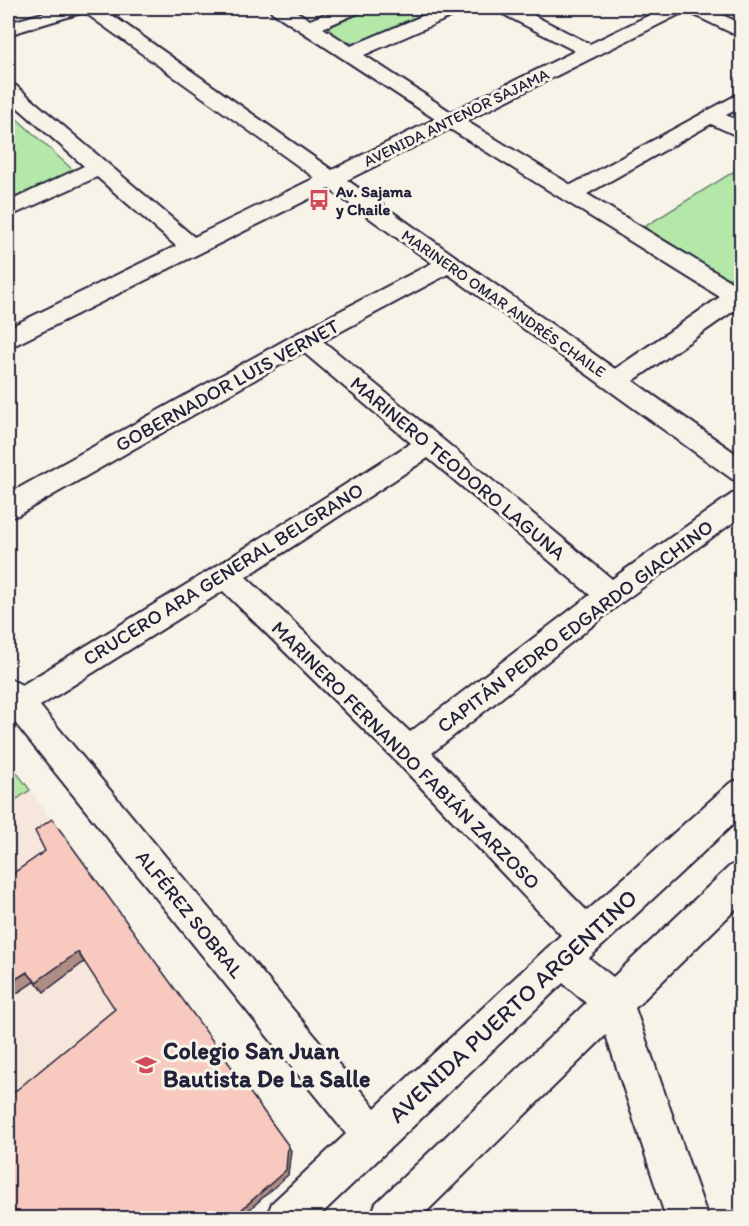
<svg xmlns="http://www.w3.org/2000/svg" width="749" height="1226" font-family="Itim,sans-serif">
  <rect width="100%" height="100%" fill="#f7f3e8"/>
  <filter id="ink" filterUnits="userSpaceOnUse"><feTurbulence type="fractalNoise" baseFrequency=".0167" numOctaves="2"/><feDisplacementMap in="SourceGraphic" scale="12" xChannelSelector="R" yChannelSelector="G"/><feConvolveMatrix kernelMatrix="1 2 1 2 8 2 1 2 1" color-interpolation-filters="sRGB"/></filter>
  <g filter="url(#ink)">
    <polygon fill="#f7e6db" points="30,790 166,981 8,1111 8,805"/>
    <g fill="#b4e8a9" stroke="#6b8572" stroke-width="1.5">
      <polygon points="374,8 437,8 355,43 344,42 328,32 329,27"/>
      <polygon points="15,117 74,171 8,200 8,121"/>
      <polygon points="741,167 742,277 726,278 644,227"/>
      <polygon points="8,761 30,790 8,805"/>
    </g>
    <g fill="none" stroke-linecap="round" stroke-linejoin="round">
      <defs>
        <path id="minor" d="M60,8H102L332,170L435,119L272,12L270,8H291L310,20L339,8H362L360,12L323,28L351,46L441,8H464L462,12L364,55L451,112L575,51L499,12L497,8H519L590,44L664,8H707L742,24V38L686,11L466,121L571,185L742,92V107L726,115L742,123V138L711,124L587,194L738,286L742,285V305L633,381L742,458V482L732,479L448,274L323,341L612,579L732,494L742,491V516L621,603L432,753L587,911L730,783L742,779V816L589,958L613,977L730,866L742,861V903L635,1008L708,1218H666L606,1035L420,1218H370L376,1203L586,1003L563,983L317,1218H266L272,1203L346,1134L8,714V678L22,685L215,567L411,443L303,352L18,515L8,518V494L296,334L432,263L329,189L17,344L8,346V328L176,246L97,177L8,217V202L84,166L8,99V83L15,85L194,237L315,178L84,12L8,35V23ZM450,129L720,297L615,369L347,180ZM428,458L590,595L410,732L246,577ZM223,591L397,762L561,935L375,1108L40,706Z"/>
      </defs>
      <use href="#minor" stroke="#22223b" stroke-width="4"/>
      <use href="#minor" fill="#f7f3e8" fill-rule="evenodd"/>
    </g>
    <g fill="#ae8d85" stroke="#22223b" stroke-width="1.5">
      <polygon points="78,952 84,962 44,992 36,982"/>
      <polygon points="27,972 35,981 8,999 8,984"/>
      <polygon points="288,1145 291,1151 288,1175 240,1218 232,1218"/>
    </g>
    <polygon fill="#f8c9be" stroke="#22223b" stroke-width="1.5" points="52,819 288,1145 286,1170 232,1218 8,1218 8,1097 115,1009 78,952 36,982 27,972 8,984 8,877 45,851 35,831"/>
  </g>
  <defs>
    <symbol id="bus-bare" viewBox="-9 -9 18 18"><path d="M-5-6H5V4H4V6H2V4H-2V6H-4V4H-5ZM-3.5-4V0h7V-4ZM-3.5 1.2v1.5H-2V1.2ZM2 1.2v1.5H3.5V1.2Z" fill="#d1495b" stroke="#f7f3e8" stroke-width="2.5" paint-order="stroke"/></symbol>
    <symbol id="school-bare" viewBox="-9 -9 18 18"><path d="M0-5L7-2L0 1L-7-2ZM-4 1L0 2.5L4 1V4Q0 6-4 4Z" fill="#d1495b" stroke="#f7f3e8" stroke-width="2.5" paint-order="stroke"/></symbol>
  </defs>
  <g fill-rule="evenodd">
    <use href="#bus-bare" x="304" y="185" width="30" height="30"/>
    <use href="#school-bare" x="131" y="1050" width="30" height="30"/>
  </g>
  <g text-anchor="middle" stroke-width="6" stroke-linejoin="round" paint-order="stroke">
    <g font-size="16" fill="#22223b" stroke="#f7f3e8">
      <text transform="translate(456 117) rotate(-26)" y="6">AVENIDA ANTENOR SAJAMA</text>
      <text transform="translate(504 303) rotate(35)" y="6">MARINERO OMAR ANDRÉS CHAILE</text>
    </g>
    <g font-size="16" font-weight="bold" fill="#22223b" stroke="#f7f3e8" text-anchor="start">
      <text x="336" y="197">Av. Sajama<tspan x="336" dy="18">y Chaile</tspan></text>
    </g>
    <g font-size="20" fill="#22223b" stroke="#f7f3e8">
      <text transform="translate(227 385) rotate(-29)" y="7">GOBERNADOR LUIS VERNET</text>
      <text transform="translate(458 468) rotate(40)" y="7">MARINERO TEODORO LAGUNA</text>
      <text transform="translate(223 574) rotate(-32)" y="7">CRUCERO ARA GENERAL BELGRANO</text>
      <text transform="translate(575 626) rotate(-37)" y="7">CAPITÁN PEDRO EDGARDO GIACHINO</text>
      <text transform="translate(406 755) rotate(45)" y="7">MARINERO FERNANDO FABIÁN ZARZOSO</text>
      <text transform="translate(190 914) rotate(51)" y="7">ALFÉREZ SOBRAL</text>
    </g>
    <g font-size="24" fill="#22223b" stroke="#f7f3e8">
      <text transform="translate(513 1006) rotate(-43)" y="8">AVENIDA PUERTO ARGENTINO</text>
    </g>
    <g font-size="24" font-weight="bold" fill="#22223b" stroke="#f7f3e8" text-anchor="start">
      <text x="163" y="1059">Colegio San Juan<tspan x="163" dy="28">Bautista De La Salle</tspan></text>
    </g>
  </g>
  <rect width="749" height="1226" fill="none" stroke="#f7f3e8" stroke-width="30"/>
  <rect x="15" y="15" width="719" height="1196" fill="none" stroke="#22223b" stroke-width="2" filter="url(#ink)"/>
</svg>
